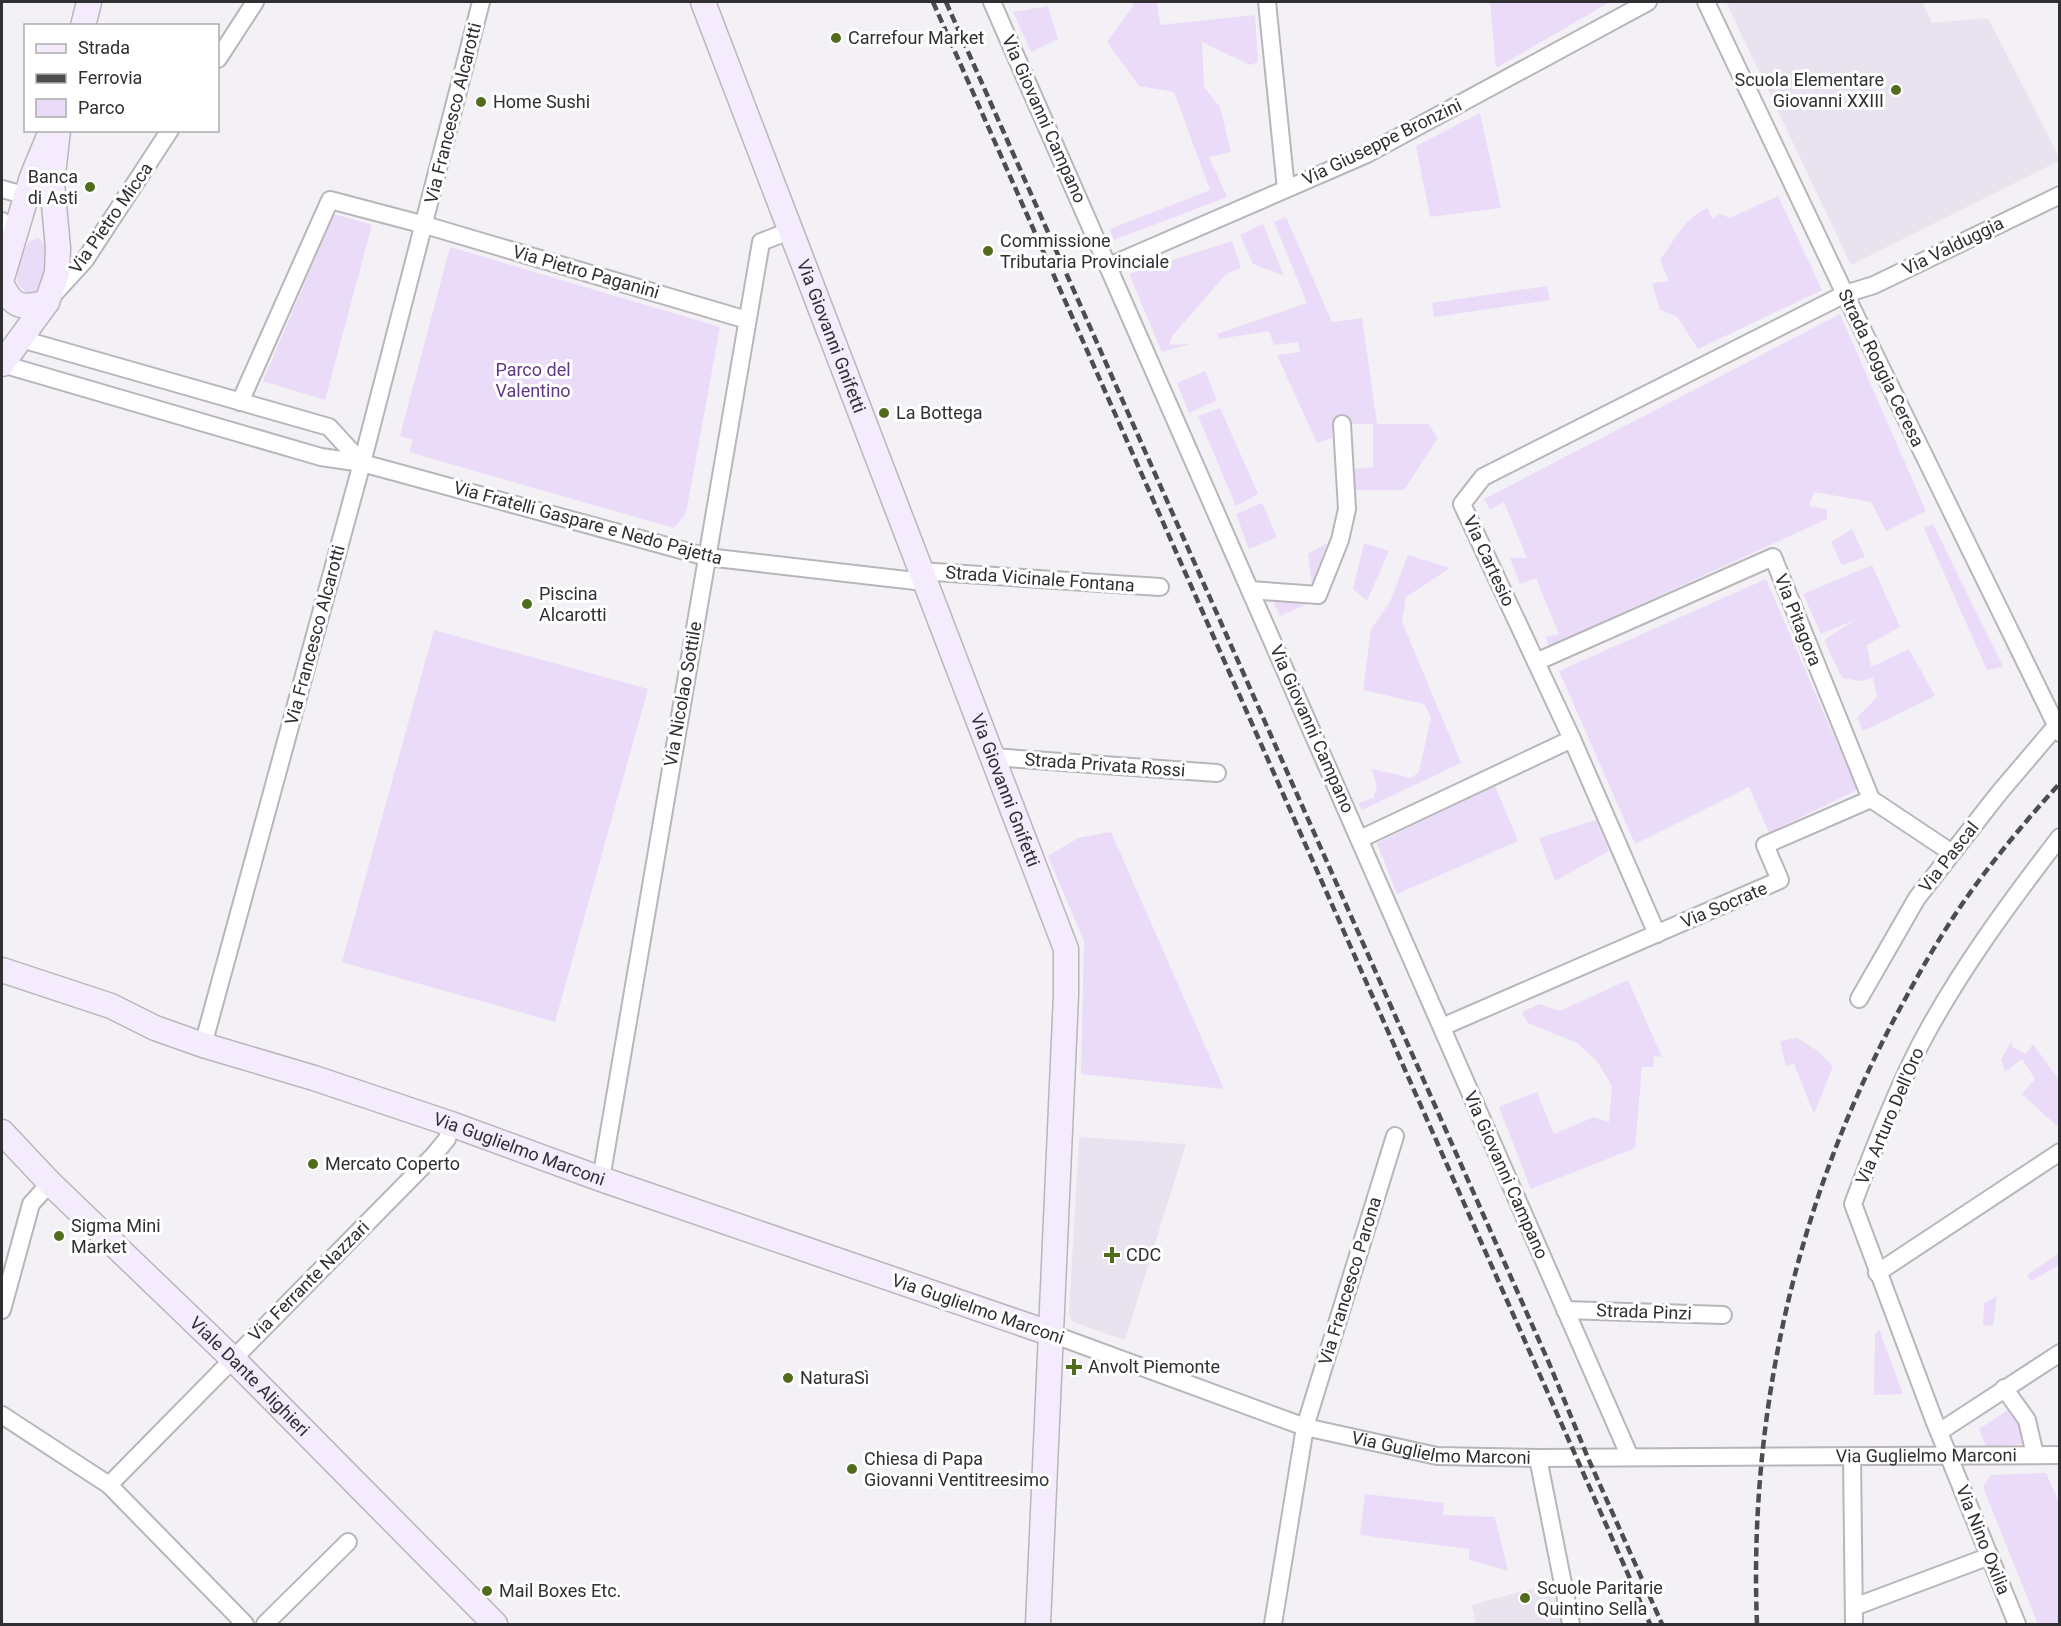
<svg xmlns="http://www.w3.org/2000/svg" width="2061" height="1626" font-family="Roboto,sans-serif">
  <rect width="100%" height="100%" fill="#f3f1f5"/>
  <g fill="#e8e3ee">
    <polygon points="1726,2 1922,2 1932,23 1988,18 2059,157 2059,161 1851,265"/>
    <polygon points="1079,1137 1186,1144 1125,1340 1073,1322 1069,1314"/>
    <polygon points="1552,1585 1560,1624 1476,1624 1472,1605 1519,1592"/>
  </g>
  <g fill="#eadcf9">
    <polygon points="1133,2 1157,2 1160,25 1255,15 1258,62 1250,65 1202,42 1204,87 1220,107 1231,152 1209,157 1227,197 1114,240 1110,229 1210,190 1174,92 1139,86 1107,42 1133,6"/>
    <polygon points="1490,2 1610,2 1496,68"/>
    <polygon points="1048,6 1058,39 1031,52 1013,12"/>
    <polygon points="1480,113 1501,208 1430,217 1416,146"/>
    <path d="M1778,196L1822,290L1698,349L1677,317L1660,310L1652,283L1669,281L1660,260C1674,241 1686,216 1708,208L1712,219L1720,214L1730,218Z"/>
    <polygon points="334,214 372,225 325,400 263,381"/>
    <polygon points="1286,217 1332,322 1362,318 1377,424 1428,424 1438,438 1404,490 1355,490 1355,469 1373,467 1373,424 1332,424 1332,438 1317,443 1277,355 1300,352 1298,342 1274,345 1269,331 1219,339 1213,326 1217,334 1307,303 1274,222"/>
    <polygon points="1263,224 1284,276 1253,264 1240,235"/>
    <path d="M38,238C56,253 46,273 40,291L33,294L26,293L18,284L16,275L24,249L30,241Z"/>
    <polygon points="1232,241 1241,268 1226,274 1173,335 1169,345 1190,344 1162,352 1129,274"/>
    <polygon points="450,247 720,327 686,513 674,528 409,452 413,440 400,436"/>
    <polygon points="1547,286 1550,300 1434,317 1432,303"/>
    <polygon points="1840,314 1926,511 1886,531 1871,502 1814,492 1809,506 1827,509 1827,519 1549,646 1546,637 1559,634 1536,578 1520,584 1510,558 1527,558 1504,502 1490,510 1484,499"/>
    <polygon points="1205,371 1217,400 1189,413 1177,383"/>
    <polygon points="1220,408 1258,494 1236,506 1198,416"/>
    <polygon points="1262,503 1277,537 1249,549 1236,514"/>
    <polygon points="1933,524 2003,667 1987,670 1924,528"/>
    <polygon points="1852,529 1865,557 1842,565 1831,542"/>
    <polygon points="1327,543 1312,585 1308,554"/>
    <polygon points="1364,543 1389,551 1367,601 1353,589"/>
    <polygon points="1408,555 1450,568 1406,597 1402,622 1461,763 1362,810 1358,803 1373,798 1377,787 1372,769 1411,778 1419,772 1431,717 1424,704 1363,690 1371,629 1390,602"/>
    <polygon points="1872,565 1900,627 1867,645 1871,667 1909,649 1935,696 1863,731 1857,718 1877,697 1873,677 1862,681 1842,678 1824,640 1855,620 1821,634 1803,594"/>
    <polygon points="1766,579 1857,790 1769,833 1749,787 1635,844 1559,671"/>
    <polygon points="1277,596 1309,603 1280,616 1271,597"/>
    <polygon points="434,630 648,689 555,1022 342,962"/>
    <polygon points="1495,786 1518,841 1397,894 1377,843"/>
    <polygon points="1596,820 1609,851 1555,881 1539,838"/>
    <polygon points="1111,832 1224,1089 1081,1074 1084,941 1048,856 1078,838"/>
    <polygon points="1628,980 1662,1057 1654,1056 1653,1067 1642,1067 1635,1148 1531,1189 1499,1107 1537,1092 1554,1134 1594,1117 1609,1122 1612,1086 1597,1061 1577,1043 1528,1023 1522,1012 1540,1004 1560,1011"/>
    <polygon points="1797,1038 1818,1051 1833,1066 1814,1114 1794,1064 1786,1066 1780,1041"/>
    <polygon points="2012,1040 2012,1047 2026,1054 2033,1044 2059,1080 2059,1128 2022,1094 2035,1079 2022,1059 2005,1072 2001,1060"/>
    <polygon points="2059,1253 2059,1265 2031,1281 2027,1275"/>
    <polygon points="1997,1296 1993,1326 1983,1325 1984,1303"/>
    <polygon points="1879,1329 1903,1394 1874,1395 1875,1334"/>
    <polygon points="2008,1410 2018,1423 2023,1444 1986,1446 1979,1429"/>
    <polygon points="2046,1473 2059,1502 2059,1624 2038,1624 1983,1487 1991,1475"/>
    <polygon points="1365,1494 1444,1503 1443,1515 1495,1517 1508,1571 1469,1560 1469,1549 1360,1535"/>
  </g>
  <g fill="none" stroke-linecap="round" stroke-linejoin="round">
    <defs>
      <g id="street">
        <polyline points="992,2 1630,1457"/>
        <polyline points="1267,2 1286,189"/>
        <polyline points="1706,2 1845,294 2060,733"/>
        <polyline points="218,59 255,2"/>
        <polyline points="2,189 27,196"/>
        <polyline points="2,221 13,244"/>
        <polyline points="1109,266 1367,154 1648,2"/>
        <polyline points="53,295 85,260 170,130"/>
        <polyline points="21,339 329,427 362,463"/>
        <polyline points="2,364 321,457 362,463 707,557 924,582"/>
        <polyline points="240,402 330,200 425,225 747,320"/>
        <polyline points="920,571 1160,587"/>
        <polyline points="1250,590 1318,595 1340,540 1347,509 1342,424"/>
        <polyline points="1536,662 1773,557 1871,799 1952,853"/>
        <polyline points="1572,739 1657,934"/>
        <polyline points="992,757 1217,773"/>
        <polyline points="1360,839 1572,739 1462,504 1483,477 1845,294 1874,285 2060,195"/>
        <polyline points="1859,999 1917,898 1999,793 2056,726"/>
        <polyline points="1442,1027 1780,880 1765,845 1871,799"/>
        <polyline points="203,1045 362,463 481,2"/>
        <polyline points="601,1179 761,242 792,230"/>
        <polyline points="1877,1273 2060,1152"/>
        <polyline points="2,1310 31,1204 50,1183"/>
        <polyline points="1565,1310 1723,1315"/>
        <path id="s1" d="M1052,1334L1305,1427L1437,1456L1538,1458L2060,1455"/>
        <polyline points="2004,1388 2027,1420 2035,1455"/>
        <polyline points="2,1415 109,1485 245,1624"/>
        <polyline points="1939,1432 2060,1353"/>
        <polyline points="1852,1456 1854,1624"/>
        <polyline points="1538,1458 1571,1624"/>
        <polyline points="109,1485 433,1156 447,1139 451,1124"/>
        <polyline points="1854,1607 1990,1556"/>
        <polyline points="265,1624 348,1542"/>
        <polyline points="1273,1624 1305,1427 1395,1136"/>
        <path d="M2017,1624L1934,1420L1853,1204C1873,1150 1894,1096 1920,1045C1959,971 2009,903 2060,837"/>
      </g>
      <g id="secondary">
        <path id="s2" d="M703,2L1066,949V995L1038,1624"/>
        <polyline points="83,26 89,2"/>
        <polyline points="2,278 32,177 49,136"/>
        <path d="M2,285C13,308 23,309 47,302"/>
        <polyline points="2,364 47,302 57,273 58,248 52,183 58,130"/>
        <path id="s3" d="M2,970L111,1006L155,1028L203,1045L314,1078L451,1124L601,1179L1052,1334"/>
        <path id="s4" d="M2,1132L50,1183L233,1359L495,1624"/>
      </g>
    </defs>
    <use href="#street" stroke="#b8b6ba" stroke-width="20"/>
    <use href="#secondary" stroke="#b8b6ba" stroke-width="27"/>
    <use href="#street" stroke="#fff" stroke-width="16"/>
    <use href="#secondary" stroke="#f4ecfd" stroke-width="24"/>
    <g stroke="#4d4c4e" stroke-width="4.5" stroke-dasharray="9 4.5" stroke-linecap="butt">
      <polyline points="933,2 1650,1624"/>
      <polyline points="946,2 1549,1363 1588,1458 1662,1624"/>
      <path d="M1757,1624C1748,1404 1801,1184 1909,992C1928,957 1949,922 1972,890C1999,853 2029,817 2060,783"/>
    </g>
  </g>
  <g fill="#526c1e" stroke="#fff" stroke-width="2">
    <circle cx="836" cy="38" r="6"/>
    <circle cx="1896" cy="90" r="6"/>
    <circle cx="481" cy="102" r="6"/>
    <circle cx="90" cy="187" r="6"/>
    <circle cx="988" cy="251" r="6"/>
    <circle cx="884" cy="413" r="6"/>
    <circle cx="527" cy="604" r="6"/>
    <circle cx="313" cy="1164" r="6"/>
    <circle cx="59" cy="1236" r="6"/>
    <path d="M1109 1246h6v6h6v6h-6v6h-6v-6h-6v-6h6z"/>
    <path d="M1071 1358h6v6h6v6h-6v6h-6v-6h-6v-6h6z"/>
    <circle cx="788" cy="1378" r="6"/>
    <circle cx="852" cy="1469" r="6"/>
    <circle cx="487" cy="1591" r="6"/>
    <circle cx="1525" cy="1598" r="6"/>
  </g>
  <g text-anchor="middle" stroke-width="6" stroke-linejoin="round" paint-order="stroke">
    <g font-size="18" fill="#302f31" stroke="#fff" text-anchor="start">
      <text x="848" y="44">Carrefour Market</text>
      <text x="1884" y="86" text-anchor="end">Scuola Elementare<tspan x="1884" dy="21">Giovanni XXIII</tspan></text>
      <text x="493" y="108">Home Sushi</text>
      <text x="78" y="183" text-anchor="end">Banca<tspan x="78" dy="21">di Asti</tspan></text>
      <text x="1000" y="247">Commissione<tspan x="1000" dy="21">Tributaria Provinciale</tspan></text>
      <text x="896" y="419">La Bottega</text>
      <text x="539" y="600">Piscina<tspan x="539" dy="21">Alcarotti</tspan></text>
      <text x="325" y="1170">Mercato Coperto</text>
      <text x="71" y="1232">Sigma Mini<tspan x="71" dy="21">Market</tspan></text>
      <text x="1126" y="1261">CDC</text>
      <text x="1088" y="1373">Anvolt Piemonte</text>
      <text x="800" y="1384">NaturaSì</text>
      <text x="864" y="1465">Chiesa di Papa<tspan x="864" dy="21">Giovanni Ventitreesimo</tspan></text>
      <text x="1537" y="1594">Scuole Paritarie<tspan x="1537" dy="21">Quintino Sella</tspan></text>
      <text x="499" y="1597">Mail Boxes Etc.</text>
    </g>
    <g font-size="18" fill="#302f31" stroke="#fff">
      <text transform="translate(453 113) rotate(-76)" y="6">Via Francesco Alcarotti</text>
      <text transform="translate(1044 119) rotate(66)" y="6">Via Giovanni Campano</text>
      <text transform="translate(1382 142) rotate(-26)" y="6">Via Giuseppe Bronzini</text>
      <text transform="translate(111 218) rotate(-55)" y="6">Via Pietro Micca</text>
      <text transform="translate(1953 246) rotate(-26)" y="6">Via Valduggia</text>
      <text transform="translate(586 272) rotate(16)" y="6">Via Pietro Paganini</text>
      <text dy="6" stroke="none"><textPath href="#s2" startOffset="358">Via Giovanni Gnifetti</textPath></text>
      <text transform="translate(1881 368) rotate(64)" y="6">Strada Roggia Ceresa</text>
      <text transform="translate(588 523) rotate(15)" y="6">Via Fratelli Gaspare e Nedo Pajetta</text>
      <text transform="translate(1489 561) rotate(65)" y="6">Via Cartesio</text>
      <text transform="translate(1040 579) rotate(4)" y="6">Strada Vicinale Fontana</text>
      <text transform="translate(1798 620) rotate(68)" y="6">Via Pitagora</text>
      <text transform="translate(315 635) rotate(-75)" y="6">Via Francesco Alcarotti</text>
      <text transform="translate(683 694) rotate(-80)" y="6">Via Nicolao Sottile</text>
      <text transform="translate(1312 729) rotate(66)" y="6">Via Giovanni Campano</text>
      <text transform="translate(1105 765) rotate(4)" y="6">Strada Privata Rossi</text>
      <text dy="6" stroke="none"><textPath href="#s2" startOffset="844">Via Giovanni Gnifetti</textPath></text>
      <text transform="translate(1949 857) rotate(-52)" y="6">Via Pascal</text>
      <text transform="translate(1724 905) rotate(-23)" y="6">Via Socrate</text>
      <text transform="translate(1890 1116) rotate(-67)" y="6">Via Arturo Dell'Oro</text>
      <text dy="6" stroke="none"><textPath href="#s3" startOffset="548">Via Guglielmo Marconi</textPath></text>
      <text transform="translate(1506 1175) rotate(66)" y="6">Via Giovanni Campano</text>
      <text transform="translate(309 1281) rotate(-45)" y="6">Via Ferrante Nazzari</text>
      <text transform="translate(1350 1281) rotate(-73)" y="6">Via Francesco Parona</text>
      <text transform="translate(978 1309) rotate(19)" y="6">Via Guglielmo Marconi</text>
      <text transform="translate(1644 1312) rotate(2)" y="6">Strada Pinzi</text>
      <text dy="6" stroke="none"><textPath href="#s4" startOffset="348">Viale Dante Alighieri</textPath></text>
      <text dy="6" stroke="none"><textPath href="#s1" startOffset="408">Via Guglielmo Marconi</textPath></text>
      <text dy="6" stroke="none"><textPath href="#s1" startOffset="894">Via Guglielmo Marconi</textPath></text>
      <text transform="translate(1983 1540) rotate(68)" y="6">Via Nino Oxilia</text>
    </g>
    <g font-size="18" fill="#613885" stroke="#fff">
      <text x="533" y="376">Parco del<tspan x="533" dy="21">Valentino</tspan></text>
    </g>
  </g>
  <rect width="2061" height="1626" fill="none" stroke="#302f31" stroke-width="6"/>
  <rect x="24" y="24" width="195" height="108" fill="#ffffff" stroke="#acacad" stroke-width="1.5"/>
  <rect x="36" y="44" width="30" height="9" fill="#f4ecfd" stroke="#acacad" stroke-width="1.5"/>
  <text x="78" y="54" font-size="18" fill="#302f31">Strada</text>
  <rect x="36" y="74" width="30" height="9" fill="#4d4c4e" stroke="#acacad" stroke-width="1.5"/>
  <text x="78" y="84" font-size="18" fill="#302f31">Ferrovia</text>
  <rect x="36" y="99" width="30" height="18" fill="#eadcf9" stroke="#acacad" stroke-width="1.5"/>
  <text x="78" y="114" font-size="18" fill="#302f31">Parco</text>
</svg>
